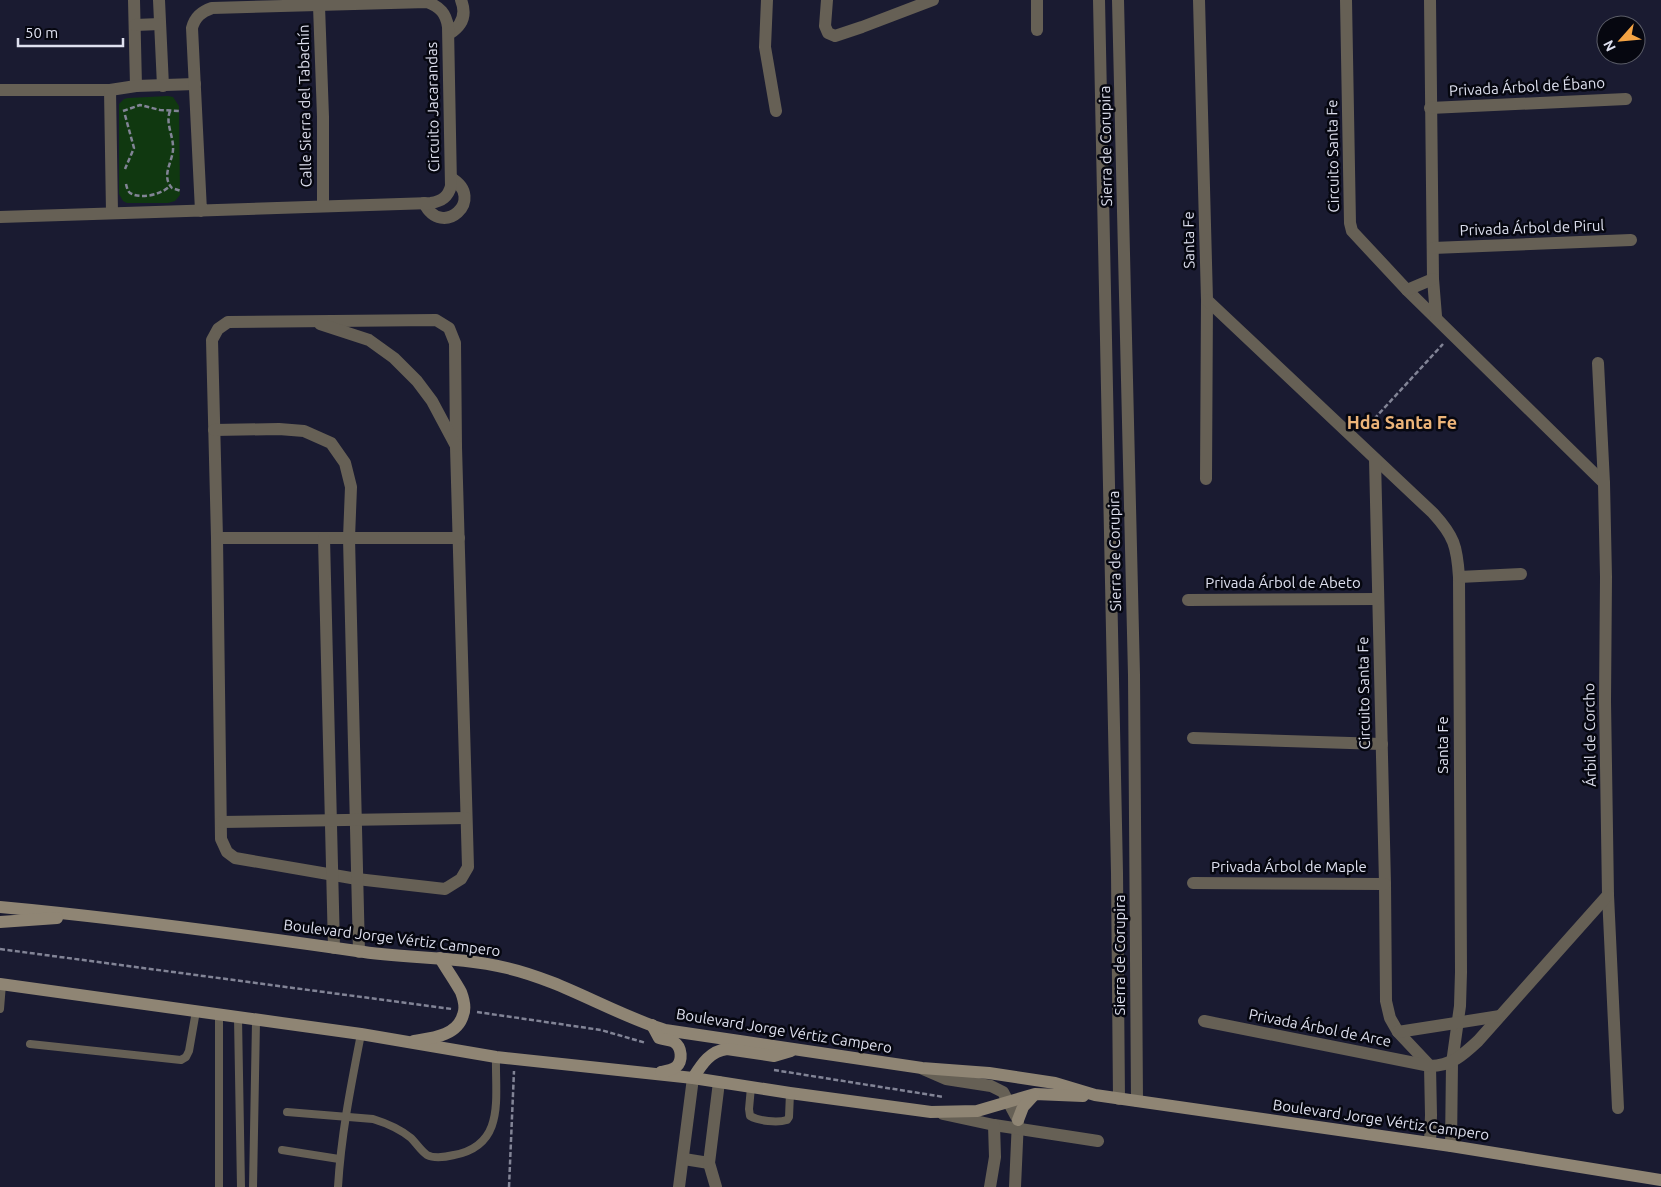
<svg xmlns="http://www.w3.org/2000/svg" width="1661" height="1187" font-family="Ubuntu,sans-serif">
  <rect width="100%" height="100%" fill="#1a1b31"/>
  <polygon fill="#103810" points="168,96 173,97 179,106 180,195 175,201 168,203 127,203 123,201 119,194 119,104 124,99 128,98"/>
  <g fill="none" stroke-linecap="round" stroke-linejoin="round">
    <g stroke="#828496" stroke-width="2.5" stroke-dasharray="5 2.5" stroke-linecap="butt">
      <polyline points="123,111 140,105 160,110 179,111"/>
      <path d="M170,111C165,124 174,136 173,150C172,163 161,176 172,188L181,191"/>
      <polyline points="125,115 134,148 125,169"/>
      <path d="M126,184C127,188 128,193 132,194C143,199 162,194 170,186"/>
      <polyline points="1364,430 1443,344"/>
      <polyline points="0,949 452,1009"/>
      <polyline points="477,1012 601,1030 646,1043"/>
      <polyline points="774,1070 944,1097"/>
      <polyline points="509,1187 514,1071"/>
    </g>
    <g stroke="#666055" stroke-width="8">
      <polyline points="0,1009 2,984"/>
      <polyline points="219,1014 219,1187"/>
      <polyline points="238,1018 241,1187"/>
      <polyline points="30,1044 181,1060 186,1057 189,1051 196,1011"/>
      <path d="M751,1087L749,1109L750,1116C759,1121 777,1123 787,1120L789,1117L790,1093"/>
      <path d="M287,1112L373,1119C386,1123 400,1129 411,1138C416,1143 421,1151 427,1155C435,1159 446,1157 454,1155C506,1145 495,1098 496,1057"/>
      <polyline points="282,1150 339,1159"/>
      <polyline points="253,1187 256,1021"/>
      <path d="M338,1187C341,1135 351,1085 361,1034"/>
    </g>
    <g stroke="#666055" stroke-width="12">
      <polyline points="134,0 136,86"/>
      <polyline points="159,0 163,86"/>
      <polyline points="767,0 765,47 776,111"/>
      <polyline points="827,0 825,26 828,33 835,36 862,27 933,0"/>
      <polyline points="1037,0 1037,30"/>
      <polyline points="1199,0 1207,300 1206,479"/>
      <polyline points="1346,0 1350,223 1352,231 1407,290 1604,483"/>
      <polyline points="1430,0 1433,279 1436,316"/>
      <polyline points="319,6 323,117 323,206"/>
      <polyline points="135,25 160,24"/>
      <path d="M449,34C462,26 467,15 461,0"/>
      <polyline points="0,90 110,90 136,86 195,84"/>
      <polyline points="110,90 112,213"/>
      <polyline points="1430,108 1626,99"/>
      <path d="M424,203C442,240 487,199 451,178"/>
      <path d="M0,217L431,203C442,201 448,197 451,186L448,27C446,13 440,7 427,2L212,8C201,12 195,17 192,28L201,211"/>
      <polyline points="1433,248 1631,240"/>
      <polyline points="1407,290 1433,279"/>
      <path d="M1207,300L1433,513C1454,536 1457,546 1459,577L1461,972L1460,1006L1452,1063L1451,1146"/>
      <polygon points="436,320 449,328 455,343 456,447 468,867 461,879 445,889 357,879 235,858 227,852 221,839 217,538 212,340 218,329 228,322"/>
      <polyline points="320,324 369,340 394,358 417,381 432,401 456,446"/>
      <polyline points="1598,363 1604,483 1606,577 1605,701 1608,895 1618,1108"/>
      <polyline points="214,430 279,429 304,431 331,443 345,463 351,487 349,538 359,952"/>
      <polyline points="1375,459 1385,884 1386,1001 1390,1018 1398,1032 1430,1066 1431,1115 1430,1143"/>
      <polyline points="217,538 459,538"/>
      <polyline points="324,538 334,948"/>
      <polyline points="1459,577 1521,574"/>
      <polyline points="1188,600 1378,599"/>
      <polyline points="1193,738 1382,744"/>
      <polyline points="221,822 466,818"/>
      <polyline points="1193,883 1385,884"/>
      <path d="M1204,1021L1430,1066C1451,1066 1463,1055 1478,1041L1608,895"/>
      <polyline points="1398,1032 1500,1016"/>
      <polyline points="923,1069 946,1079 991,1086 1003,1092 1018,1120 1015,1187"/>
      <polyline points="943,1114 994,1125 1098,1141"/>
      <polyline points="684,1159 709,1163"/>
      <polyline points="679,1187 693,1078"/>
      <polyline points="716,1187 709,1163 719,1082"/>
      <polyline points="990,1187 995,1157 994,1125"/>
    </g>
    <g stroke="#666055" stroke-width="12">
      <polyline points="1099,0 1117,873 1119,1099"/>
      <polyline points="1118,0 1134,675 1137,1101"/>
    </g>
    <g stroke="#8f8574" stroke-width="12">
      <path d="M0,907C119,918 238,934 357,951C407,959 458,956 507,968C563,981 611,1013 665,1030L922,1068L989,1073L1055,1083L1095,1095L1451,1146L1661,1180"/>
      <polyline points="0,922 57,918"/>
      <polyline points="0,984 361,1034 496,1057 693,1078 790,1093 931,1112 977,1111 1035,1094 1083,1096"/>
      <path d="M652,1025L659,1038C664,1040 670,1039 674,1042C682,1047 683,1061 676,1067C672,1070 666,1071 661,1072"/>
      <path d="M414,1041C432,1038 457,1036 463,1015C466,1008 464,1000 461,992C455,981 447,970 440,958"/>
      <path d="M693,1078C702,1064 710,1051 727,1049L774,1056L791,1051"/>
      <polyline points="1018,1120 1023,1107 1034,1095"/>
    </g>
  </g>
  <g text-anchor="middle" stroke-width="5" stroke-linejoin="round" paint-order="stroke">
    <g font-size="15" fill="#dee0ef" stroke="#060710">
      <text transform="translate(1527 87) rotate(-3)" y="5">Privada Árbol de Ébano</text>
      <text transform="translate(305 106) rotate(-91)" y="5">Calle Sierra del Tabachín</text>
      <text transform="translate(433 107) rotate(-91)" y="5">Circuito Jacarandas</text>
      <text transform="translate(1106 146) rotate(-91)" y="5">Sierra de Corupira</text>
      <text transform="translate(1333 156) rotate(-91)" y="5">Circuito Santa Fe</text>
      <text transform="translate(1532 228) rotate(-2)" y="5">Privada Árbol de Pirul</text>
      <text transform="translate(1189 240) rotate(-91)" y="5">Santa Fe</text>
      <text transform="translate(1115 551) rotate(-91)" y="5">Sierra de Corupira</text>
      <text x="1283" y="588">Privada Árbol de Abeto</text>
      <text transform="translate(1364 693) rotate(-91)" y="5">Circuito Santa Fe</text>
      <text transform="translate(1590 735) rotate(-91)" y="5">Árbil de Corcho</text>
      <text transform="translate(1443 745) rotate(-90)" y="5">Santa Fe</text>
      <text x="1289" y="872">Privada Árbol de Maple</text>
      <text transform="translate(392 938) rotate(7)" y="5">Boulevard Jorge Vértiz Campero</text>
      <text transform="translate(1120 955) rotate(-90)" y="5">Sierra de Corupira</text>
      <text transform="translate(1320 1028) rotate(11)" y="5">Privada Árbol de Arce</text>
      <text transform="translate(784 1031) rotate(9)" y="5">Boulevard Jorge Vértiz Campero</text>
      <text transform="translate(1381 1120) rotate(8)" y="5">Boulevard Jorge Vértiz Campero</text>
    </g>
    <g font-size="18" font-weight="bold" fill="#ecb479" stroke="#060710">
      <text x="1402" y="429">Hda Santa Fe</text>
    </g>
  </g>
  <g transform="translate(1621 40) rotate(243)"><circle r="24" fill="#060710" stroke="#5c5e69"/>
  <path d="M0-4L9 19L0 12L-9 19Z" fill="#f4a344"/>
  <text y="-8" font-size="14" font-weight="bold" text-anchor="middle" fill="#dee0ef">N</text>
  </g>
  <path d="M18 38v8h105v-8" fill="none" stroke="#dee0ef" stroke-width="2.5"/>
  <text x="25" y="38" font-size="15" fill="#dee0ef" stroke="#060710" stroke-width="4" paint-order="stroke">50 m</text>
</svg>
